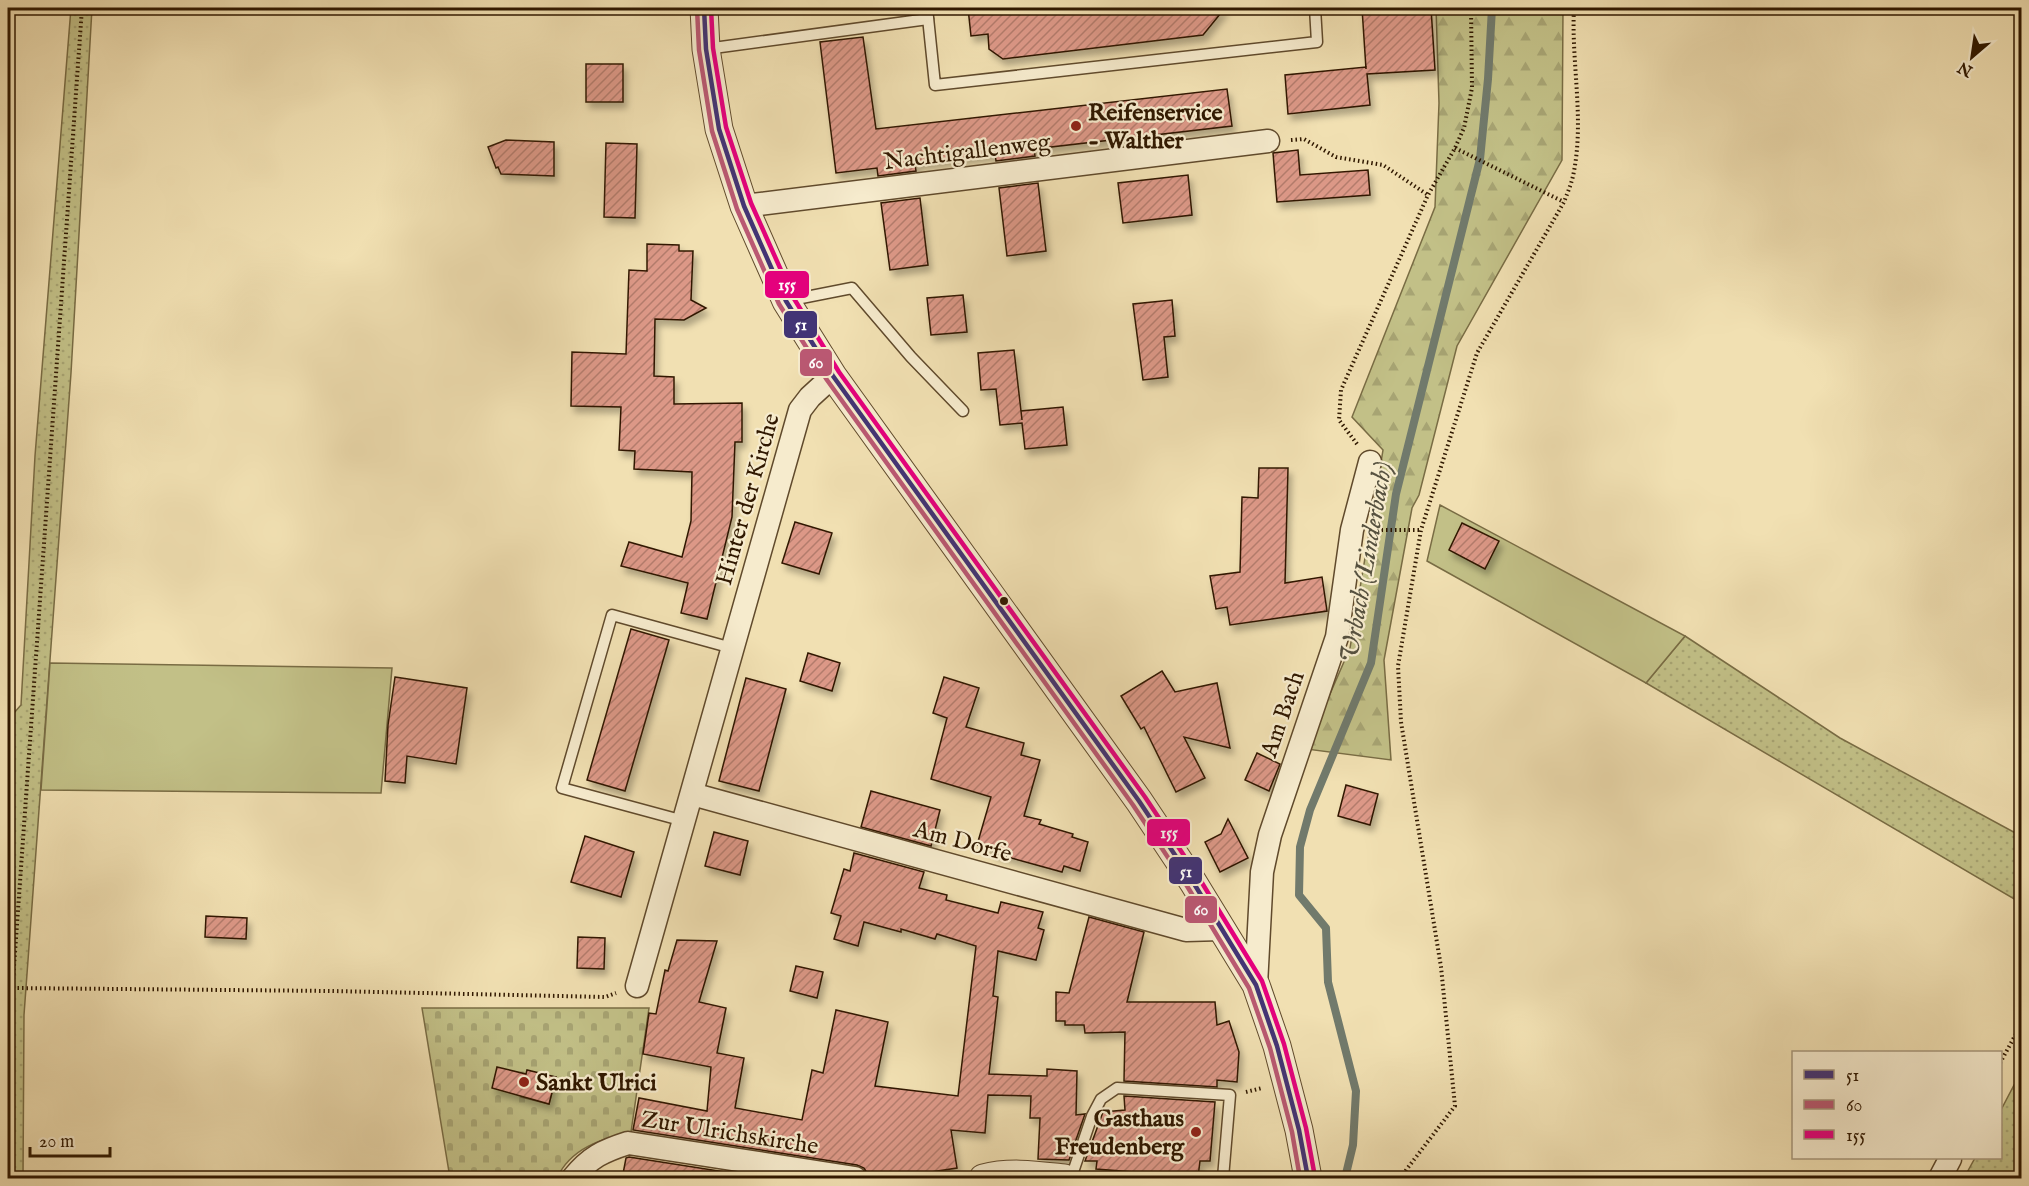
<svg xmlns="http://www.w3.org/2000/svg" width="2029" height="1186" font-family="'IM FELL English',serif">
  <defs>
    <pattern id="grass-dots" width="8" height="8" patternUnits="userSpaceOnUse" patternTransform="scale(1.5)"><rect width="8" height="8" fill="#c2c087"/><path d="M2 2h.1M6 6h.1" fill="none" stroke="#a7a473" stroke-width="1.8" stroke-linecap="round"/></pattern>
    <pattern id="forest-firs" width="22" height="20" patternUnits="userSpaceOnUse" patternTransform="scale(1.5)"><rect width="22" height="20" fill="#c2c087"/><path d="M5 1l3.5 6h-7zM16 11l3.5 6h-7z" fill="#a7a473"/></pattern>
    <pattern id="cemetery-stones" width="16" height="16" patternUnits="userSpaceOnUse" patternTransform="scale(1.5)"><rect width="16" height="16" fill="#c2c087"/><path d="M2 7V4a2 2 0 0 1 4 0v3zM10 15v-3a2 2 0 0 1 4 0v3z" fill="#a7a473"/></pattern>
    <pattern id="building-hatch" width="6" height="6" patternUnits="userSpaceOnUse" patternTransform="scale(1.5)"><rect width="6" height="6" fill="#dc9887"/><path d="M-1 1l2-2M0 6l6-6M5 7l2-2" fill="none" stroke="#b37b6c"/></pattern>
    <filter id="shadow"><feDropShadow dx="3.5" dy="6" stdDeviation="3" flood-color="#0004"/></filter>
  </defs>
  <rect width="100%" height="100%" fill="#f1e0b2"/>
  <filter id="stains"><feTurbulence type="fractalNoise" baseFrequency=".00333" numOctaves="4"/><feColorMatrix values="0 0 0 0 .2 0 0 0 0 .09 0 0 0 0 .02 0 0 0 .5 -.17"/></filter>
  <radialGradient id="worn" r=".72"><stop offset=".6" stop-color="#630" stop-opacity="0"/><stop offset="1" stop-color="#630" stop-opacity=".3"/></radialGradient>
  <g fill="url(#grass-dots)" stroke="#796c44" stroke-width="1.5">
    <polygon points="71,8 92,8 71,373 24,1015 23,1178 8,1178 8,768 13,714 21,705 35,456"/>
    <polygon points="1685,636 1840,738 2021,836 2021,903 1646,683"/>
    <polygon points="2014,1085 2021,1090 2021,1178 1964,1178 1975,1158 2000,1158 2001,1110"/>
  </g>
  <polygon fill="url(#forest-firs)" stroke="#796c44" stroke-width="1.5" points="1436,8 1563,8 1562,160 1457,346 1419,495 1412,508 1384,660 1391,760 1306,749 1350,648 1383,450 1352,417 1435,207 1439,103"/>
  <path fill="url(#cemetery-stones)" stroke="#796c44" stroke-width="1.5" fill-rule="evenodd" d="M422,1008H649L631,1132C601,1139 571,1148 557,1178H450ZM526,1074L556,1077L549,1104L521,1097Z"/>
  <g fill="#c2c087" stroke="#796c44" stroke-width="1.5">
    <polygon points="1440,505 1685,636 1646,683 1427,561"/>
    <polygon points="50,663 392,668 381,793 41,790"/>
  </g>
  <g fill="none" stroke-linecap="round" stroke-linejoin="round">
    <polyline stroke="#717a6c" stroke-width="8" points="1345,1178 1353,1145 1356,1091 1328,982 1326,928 1299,895 1300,847 1310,810 1371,663 1396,494 1480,159 1488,79 1492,8"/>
  </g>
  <g fill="url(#building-hatch)" stroke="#301800" stroke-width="1.5" filter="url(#shadow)">
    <polygon points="968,8 1225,8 1203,35 1003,59 989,49 988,34 971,36"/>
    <polygon points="1362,8 1431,8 1435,70 1367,74 1370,105 1288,114 1285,75 1366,67 1366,69"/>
    <polygon points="863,37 876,129 1227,89 1232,126 1034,149 1035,156 996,161 995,154 915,164 916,171 878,176 877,168 836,173 820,42"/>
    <rect x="586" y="64" width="37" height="38"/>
    <polygon points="506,140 554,142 554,176 501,174 498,167 496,168 488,147"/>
    <polygon points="606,143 637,144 635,218 604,217"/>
    <polygon points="1298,150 1300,175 1368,170 1370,195 1277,202 1273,153"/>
    <polygon points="1188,175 1192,215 1123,223 1118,183"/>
    <polygon points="1038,183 1046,251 1007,256 999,188"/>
    <polygon points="920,198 928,265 890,270 881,203"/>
    <polygon points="647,244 679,245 679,251 693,251 691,300 706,308 684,320 655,319 654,376 674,377 674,404 742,403 742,442 735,442 732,517 707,619 681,613 688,583 621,566 629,542 682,557 691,521 692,472 634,469 635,451 619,450 621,407 571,406 572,352 626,354 629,270 647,271"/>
    <polygon points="963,295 967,332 931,335 927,298"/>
    <polygon points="1172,300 1175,336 1164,337 1168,377 1143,380 1133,304"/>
    <polygon points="1014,350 1022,420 1021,411 1063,407 1067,445 1025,449 1022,423 1000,425 996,389 981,390 978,353"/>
    <polygon points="1259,468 1288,468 1285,583 1322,577 1327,611 1230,625 1227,607 1216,609 1210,576 1240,572 1242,497 1258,498"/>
    <polygon points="795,522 832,533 819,574 782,563"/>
    <polygon points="1462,523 1499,541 1485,569 1449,550"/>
    <polygon points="631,629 669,640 625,791 587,780"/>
    <polygon points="808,653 840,663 832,691 800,681"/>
    <polygon points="1162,671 1175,692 1217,683 1230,748 1184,737 1205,778 1176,792 1144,727 1141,729 1121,696"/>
    <polygon points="395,677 467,688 456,764 407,756 405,783 385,781 388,725"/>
    <polygon points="944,677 979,688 966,727 1024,743 1021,755 1040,760 1024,816 1041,820 1039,824 1073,834 1072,837 1088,842 1080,871 1064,866 1062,872 993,853 994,849 977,845 991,797 931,779 947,718 933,713"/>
    <polygon points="746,678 786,689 759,791 719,781"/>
    <polygon points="1257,753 1280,764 1269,791 1245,780"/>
    <polygon points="1346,785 1378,794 1370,825 1338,816"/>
    <polygon points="871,791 940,810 931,846 861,827"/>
    <polygon points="1228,819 1248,858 1220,872 1205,842 1221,834"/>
    <polygon points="714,832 748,841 740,875 705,866"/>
    <polygon points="585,836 634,852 621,897 571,882"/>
    <polygon points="854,853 924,872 919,888 947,895 946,900 998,913 1001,902 1043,912 1038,928 1044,930 1036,960 998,951 993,996 998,997 989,1074 1047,1076 1047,1069 1077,1071 1076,1115 1085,1114 1069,1160 1038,1159 1040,1118 1030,1118 1031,1096 988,1095 985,1133 951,1130 957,1168 911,1175 867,1173 864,1168 857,1165 633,1130 639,1098 707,1111 711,1067 643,1054 649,1013 656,1014 665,970 668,971 677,940 717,941 699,1002 726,1008 717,1053 744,1058 735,1108 802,1120 812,1070 823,1073 836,1010 888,1022 875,1086 958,1096 976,946 937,934 935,939 901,929 901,932 864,922 858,946 834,939 841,916 831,913 844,869 850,871"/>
    <polygon points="206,916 247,918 246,939 205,937"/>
    <polygon points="1089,917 1144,932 1127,1002 1215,1002 1217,1025 1229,1021 1239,1052 1237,1082 1217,1080 1217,1087 1124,1081 1125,1032 1085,1033 1084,1025 1065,1025 1065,1021 1056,1021 1056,992 1069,993"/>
    <polygon points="578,937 605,938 604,969 577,968"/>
    <polygon points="796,966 823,972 817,998 790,991"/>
    <polygon points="497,1067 526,1074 527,1070 556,1077 549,1104 492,1088"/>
    <polygon points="1124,1096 1215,1102 1210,1161 1200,1161 1198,1177 1096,1169 1097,1161 1085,1161 1103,1112 1125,1110"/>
    <polygon points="629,1157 770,1179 622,1179 626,1158"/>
  </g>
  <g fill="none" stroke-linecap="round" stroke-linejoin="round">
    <defs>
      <g id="service">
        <polyline points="927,8 935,85 1317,42 1315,8"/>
        <polyline points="706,49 928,19"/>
        <polyline points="786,301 852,288 911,357 963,411"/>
        <polyline points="684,821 562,788 612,615 732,648"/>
        <polyline points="1071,1178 1092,1116 1101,1099 1117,1088 1230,1095 1223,1178"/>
      </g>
      <g id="minor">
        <polyline points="744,206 1268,141"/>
        <polyline points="692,794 1186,930 1221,929"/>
        <polyline points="1256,985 1262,872 1270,835 1337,637 1352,530 1370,462"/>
        <polyline points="637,986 800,410 810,397 833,376"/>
        <path d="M573,1178C590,1157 603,1151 628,1143L855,1178"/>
        <polyline points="1940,1178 1950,1159"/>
      </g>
      <g id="tertiary">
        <polyline points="704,8 706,49 719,129 744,206 786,301 833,376 1139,801 1193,882 1256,985 1277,1046 1299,1130 1308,1178"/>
        <path d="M983,1178C1010,1171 1037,1175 1064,1178"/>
      </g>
    </defs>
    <use href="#service" stroke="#604a2c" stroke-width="13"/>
    <use href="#minor" stroke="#604a2c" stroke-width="25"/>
    <use href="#tertiary" stroke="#604a2c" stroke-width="29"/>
    <g stroke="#301800" stroke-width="4" stroke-dasharray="1.5 3" stroke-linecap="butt">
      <polyline points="1291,140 1304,139 1336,157 1383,165 1428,195"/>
      <polyline points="1455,148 1564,202"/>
      <polyline points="1357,444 1339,420 1341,390 1428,195 1455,148 1464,128 1472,88 1471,8"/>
      <polyline points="1377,530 1421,530"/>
      <polyline points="13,988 332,991 605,997 616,993"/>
      <polyline points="8,1051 82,8"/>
      <polyline points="8,1062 10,1178"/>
      <polyline points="2000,1063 2022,1023"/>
      <polyline points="1246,1092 1262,1088"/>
      <path d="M1400,1178L1455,1106L1441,967L1401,722L1398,666L1421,530L1477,353L1564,202C1567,194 1571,185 1573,176C1585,121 1571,63 1574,8"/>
    </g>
    <use href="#service" stroke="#f6ebcd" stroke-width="10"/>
    <use href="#minor" stroke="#f6ebcd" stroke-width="22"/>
    <use href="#tertiary" stroke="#f6ebcd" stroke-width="27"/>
    <defs>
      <g id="bus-1">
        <polyline points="704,8 706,49 719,129 744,206 786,301 833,376 1139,801 1193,882 1256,985 1277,1046 1299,1130 1308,1178"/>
        <polyline points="983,1178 1013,1174 1064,1178"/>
      </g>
      <polyline id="bus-2" points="697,8 699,50 712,131 737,209 779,304 827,380 1133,805 1187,886 1249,988 1270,1048 1292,1132 1300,1178"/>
      <polyline id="bus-3" points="711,8 713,48 726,127 751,203 793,297 839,372 1145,797 1199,878 1262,981 1284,1044 1306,1128 1315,1177"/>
    </defs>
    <use href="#bus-1" stroke="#f6ebcd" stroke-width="9"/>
    <use href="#bus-2" stroke="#f6ebcd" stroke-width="9"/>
    <use href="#bus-3" stroke="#f6ebcd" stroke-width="9"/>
    <use href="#bus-1" stroke="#423475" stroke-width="4.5"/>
    <use href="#bus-2" stroke="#ba5872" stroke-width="4.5"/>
    <use href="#bus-3" stroke="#e5007d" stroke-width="4.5"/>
  </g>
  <g fill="#8f2418" stroke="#f6ebcd" stroke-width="2">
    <circle cx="1076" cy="126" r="6"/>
    <circle cx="524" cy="1082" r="6"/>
    <circle cx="1196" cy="1132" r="6"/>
  </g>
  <circle fill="#301800" stroke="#f6ebcd" stroke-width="2" cx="1004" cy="601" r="5"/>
  <g text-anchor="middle" stroke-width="4.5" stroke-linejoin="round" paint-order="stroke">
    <g font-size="24" font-weight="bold" fill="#301800" stroke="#f6ebcd" text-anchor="start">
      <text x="1088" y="120">Reifenservice<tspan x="1088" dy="28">- Walther</tspan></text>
      <text x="536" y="1090">Sankt Ulrici</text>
      <text x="1184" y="1126" text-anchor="end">Gasthaus<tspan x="1184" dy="28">Freudenberg</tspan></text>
    </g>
    <g font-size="24" fill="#301800" stroke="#f6ebcd">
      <text transform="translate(967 151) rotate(-7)" y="8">Nachtigallenweg</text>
      <text transform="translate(747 499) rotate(-74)" y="8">Hinter der Kirche</text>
      <text transform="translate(1282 714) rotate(-71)" y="8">Am Bach</text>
      <text transform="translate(963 841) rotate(15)" y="8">Am Dorfe</text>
      <text transform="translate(730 1132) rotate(9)" y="8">Zur Ulrichskirche</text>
    </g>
    <g font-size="26" font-style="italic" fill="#56513f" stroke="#f6ebcd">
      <text transform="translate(1365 562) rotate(-80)" y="9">Urbach (Linderbach)</text>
    </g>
  </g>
  <g stroke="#f6ebcd" stroke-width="2">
    <rect x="764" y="270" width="46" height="29" rx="6" fill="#e5007d"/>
    <rect x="783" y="310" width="35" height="29" rx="6" fill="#423475"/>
    <rect x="799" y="348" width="34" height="29" rx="6" fill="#ba5872"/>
    <rect x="1146" y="818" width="45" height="29" rx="6" fill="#e5007d"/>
    <rect x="1168" y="856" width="35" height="29" rx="6" fill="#423475"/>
    <rect x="1184" y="895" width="34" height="29" rx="6" fill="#ba5872"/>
  </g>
  <g font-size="16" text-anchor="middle" font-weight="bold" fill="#fff">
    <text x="787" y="290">155</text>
    <text x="801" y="330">51</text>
    <text x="816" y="368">60</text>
    <text x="1169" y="838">155</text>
    <text x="1186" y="877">51</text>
    <text x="1201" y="915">60</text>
  </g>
  <rect width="2029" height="1186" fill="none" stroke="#f1e0b2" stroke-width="30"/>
  <rect x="9" y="9" width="2011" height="1168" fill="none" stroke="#301800" stroke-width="3"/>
  <rect x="15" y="15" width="1999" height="1156" fill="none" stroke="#301800" stroke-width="1.5"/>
  <rect x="1792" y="1051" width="210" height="108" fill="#f6ebcd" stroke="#a7977b" stroke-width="1.5"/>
  <rect x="1804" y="1070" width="30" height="9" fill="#423475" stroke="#a7977b" stroke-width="1.5"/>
  <text x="1846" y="1081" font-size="18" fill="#301800">51</text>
  <rect x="1804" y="1100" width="30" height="9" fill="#ba5872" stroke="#a7977b" stroke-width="1.5"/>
  <text x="1846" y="1111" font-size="18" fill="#301800">60</text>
  <rect x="1804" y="1130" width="30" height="9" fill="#e5007d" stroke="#a7977b" stroke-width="1.5"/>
  <text x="1846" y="1141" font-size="18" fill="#301800">155</text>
  <g transform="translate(1972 57) rotate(209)" stroke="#f6ebcd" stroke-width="4.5" paint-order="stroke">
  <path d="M0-4.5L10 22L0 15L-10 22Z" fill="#301800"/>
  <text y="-9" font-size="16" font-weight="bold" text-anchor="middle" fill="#301800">N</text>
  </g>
  <path d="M30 1147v9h80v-9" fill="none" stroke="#301800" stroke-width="3"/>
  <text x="39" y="1147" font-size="18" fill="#301800" stroke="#f6ebcd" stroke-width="4.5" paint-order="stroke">20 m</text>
  <rect width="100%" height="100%" filter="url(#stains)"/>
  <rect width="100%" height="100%" fill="url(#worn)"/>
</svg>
